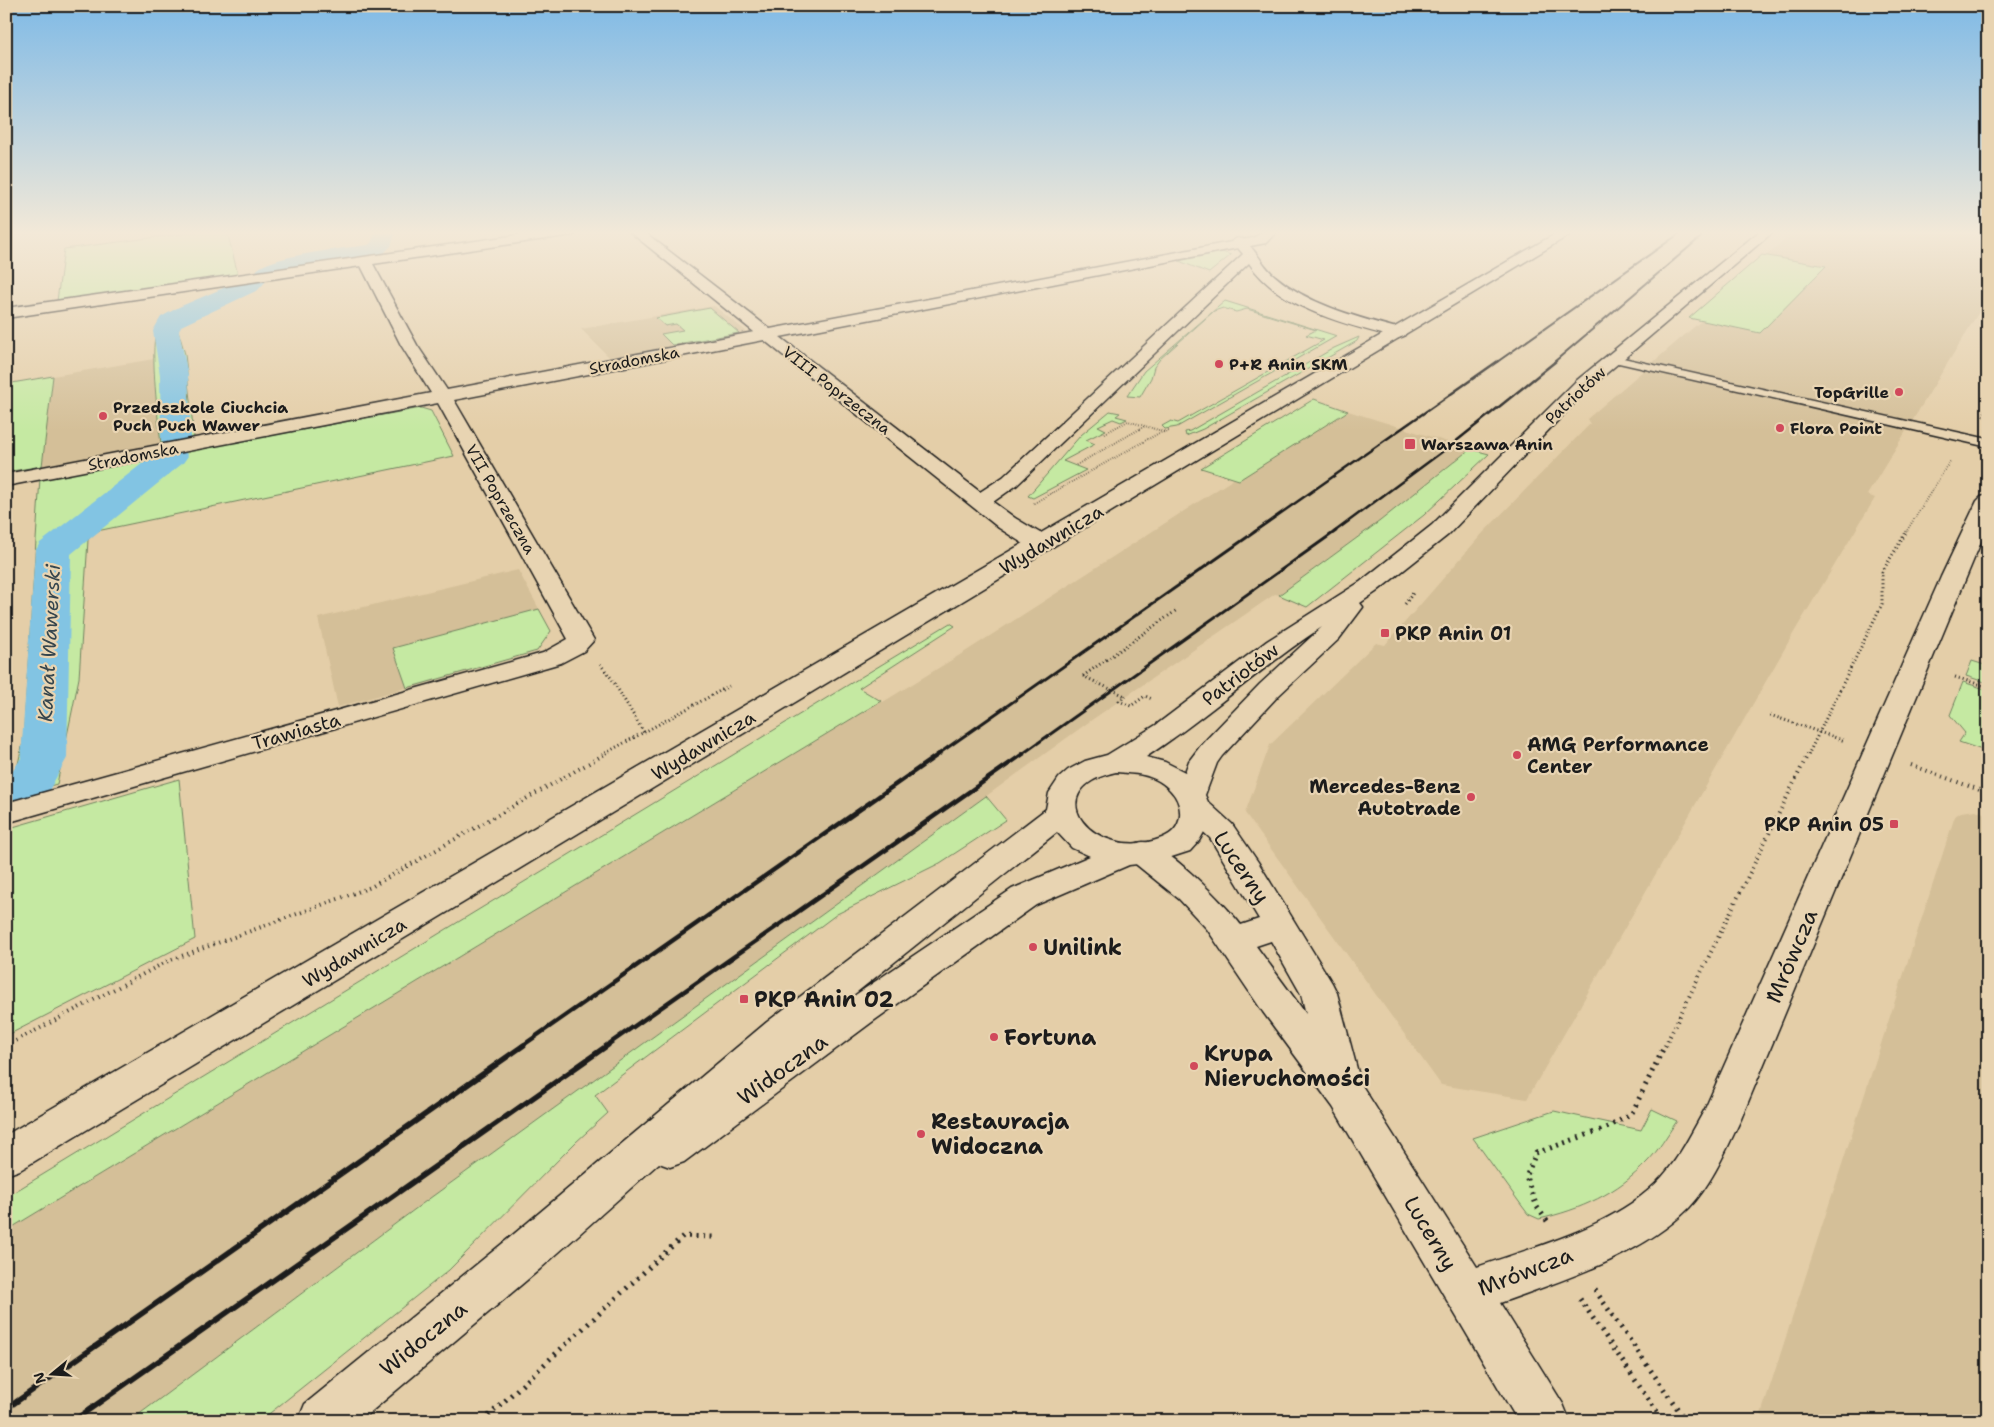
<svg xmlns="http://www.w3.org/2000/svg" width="1994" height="1427" font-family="'Shantell Sans',sans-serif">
  <rect width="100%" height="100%" fill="#e4cea8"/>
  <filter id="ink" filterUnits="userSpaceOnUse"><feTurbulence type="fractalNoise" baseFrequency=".02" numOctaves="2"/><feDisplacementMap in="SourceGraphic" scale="10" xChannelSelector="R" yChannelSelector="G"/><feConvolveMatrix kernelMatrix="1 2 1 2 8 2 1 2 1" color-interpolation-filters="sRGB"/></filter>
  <g filter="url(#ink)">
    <g fill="#d4bf98">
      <polygon points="1794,231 1974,231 1988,233 1988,297 1867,495 1875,498 1793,634 1527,1099 1441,1085 1245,813 1270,745 1376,643 1385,645 1482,534 1590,424 1587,419 1701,321 1760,333 1826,266 1766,256"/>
      <polygon points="714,306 746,331 745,333 611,359 581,329"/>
      <polygon points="154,359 161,444 42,466 53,376"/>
      <polygon points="1348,411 1470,449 1380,521 1279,595 1275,594 1093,719 426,1201 130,1421 6,1421 6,1231 881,701 883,702 968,650 1229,482 1234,479 1239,480"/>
      <polygon points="518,570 551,631 537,651 338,707 318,618"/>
      <polygon points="1976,810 1988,815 1988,1421 1766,1421 1761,1414 1955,816 1961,812"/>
    </g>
    <g fill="#c5e9a2" stroke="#70825f">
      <polygon points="204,231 227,231 238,275 57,301 64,249"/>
      <polygon points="1222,252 1231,255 1209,273 1179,261"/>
      <polygon points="1762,255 1826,266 1760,333 1689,318"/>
      <path d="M262,280L182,321L178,330L185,354L194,437L161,444C158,420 150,352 156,332C158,328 160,325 163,322L242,283Z"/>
      <polygon points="1225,301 1337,336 1177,427 1165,429 1162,426 1171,421 1178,423 1324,340 1306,335 1316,330 1247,309 1236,312 1223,308 1214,311 1160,359 1154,367 1151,378 1140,397 1127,396 1144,371"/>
      <polygon points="710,308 739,333 672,345 661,334 683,330 676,324 665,326 656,318"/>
      <polygon points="1359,337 1357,341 1203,429 1186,436 1185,432 1190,431 1334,348"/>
      <polygon points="53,376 42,466 6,472 6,384"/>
      <polygon points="1314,399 1348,411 1239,480 1201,468"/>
      <polygon points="421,408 431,411 454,456 97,531 88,540 79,678 57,784 6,798 6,786 15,777 23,742 40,478"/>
      <polygon points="1110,411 1120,413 1116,416 1127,419 1121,422 1113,419 1098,426 1106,430 1086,440 1095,444 1063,461 1086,470 1033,498 1028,496 1081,435"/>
      <polygon points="1470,449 1489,454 1424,515 1307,607 1279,595 1380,521"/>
      <polygon points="539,609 551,631 537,651 407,688 393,648"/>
      <polygon points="950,623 955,626 859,688 881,701 6,1231 6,1197"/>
      <polygon points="1972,661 1988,666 1988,683 1966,676"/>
      <polygon points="1963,682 1988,690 1988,752 1959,742 1965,733 1950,715"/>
      <polygon points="179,779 195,939 6,1036 6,829"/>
      <polygon points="986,796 1006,820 940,863 837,914 595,1095 608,1113 576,1142 449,1270 260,1421 130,1421 426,1201"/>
      <path d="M1652,1109L1677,1121C1667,1135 1659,1150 1647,1162C1618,1193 1580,1210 1539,1219L1528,1214L1522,1206L1473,1138L1554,1111L1641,1130Z"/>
    </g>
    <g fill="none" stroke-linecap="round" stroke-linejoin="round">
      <path fill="#82c4e3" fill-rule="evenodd" d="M376,231H396L391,246L382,255L264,277L266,281L258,290L181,326L179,331L188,375L191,440L187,446L179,448L183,449L188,456L183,463L71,554L67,758L42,803L25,808L8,803C0,787 13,771 21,758L35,551L40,543L161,449L169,447L165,446L161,440L160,375L153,331L158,322L161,317L179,307L242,280L247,276L259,275L256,271C266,256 347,248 368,245L371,243Z"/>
      <defs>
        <polygon id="service" points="1614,356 1988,439 1988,447 1610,361 1608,359 1610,357"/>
        <path id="minor" d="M545,231H579L573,235L373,264L417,345L447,390L754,332L629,231H643L770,329L1231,242L1237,238C1247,241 1256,238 1263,231H1277L1266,243L1250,246C1259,256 1265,268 1275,276C1310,306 1360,318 1404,330L1406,333L1404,336L1398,338C1347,325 1280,309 1249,263L1017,485L993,502L1015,518L1050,539L1053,544L1050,549C1032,553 1014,537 999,528L764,340L454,400L594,640L584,651L561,663L6,823V803L543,653L568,639L438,403L6,486V474L431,393L401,345L361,266L6,318V308ZM1238,248L1243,254L1003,477L980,492L780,337Z"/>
        <path id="tertiary" d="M1988,495V525L1741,1119C1727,1148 1712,1184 1689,1208C1641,1256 1563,1280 1500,1303L1563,1404L1570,1421H1518L1333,1107L1263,1012L1207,929L1179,899L1132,861L1127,853L1132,845C1135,844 1140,842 1143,842C1164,842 1228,907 1241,925L1259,919L1210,838L1187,817L1183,810L1187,803L1198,800L1209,803L1232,824L1258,862L1332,983L1337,993L1361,1084L1477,1267C1537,1246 1618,1226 1662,1177C1680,1157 1692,1132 1705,1109L1941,577L1977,501L1981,497ZM1271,941L1301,994L1306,1014L1256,946Z"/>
        <g id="secondary">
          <polygon points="1560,231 1576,231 20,1170 6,1175 6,1135"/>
          <path d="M1760,231H1774L1588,389L1448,535L1376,592L1360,603L1363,607L1339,639L1278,696L1222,756L1217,763L1205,795L1211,809L1209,823L1199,841L1190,851L1156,862L1129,865L1036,905L872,1022L684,1162L670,1167L659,1163L540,1269L360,1421H298L305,1404L508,1239L767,1022L1046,809L1049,793L1059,778L1068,770L1085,761L1107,755L1156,725L1267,641L1360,582L1432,525L1576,381ZM1322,627L1260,684L1202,744L1189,761L1185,772L1165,762L1146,757C1207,717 1261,667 1322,627ZM1116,772C1125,773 1134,773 1143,775C1162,779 1182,795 1180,816C1179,827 1172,834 1162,838C1094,864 1034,790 1116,772ZM1057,832L1072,848L1090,856L1012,889L842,1004Z"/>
        </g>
      </defs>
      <use href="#service" stroke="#1c1c1c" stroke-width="3"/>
      <use href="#minor" stroke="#1c1c1c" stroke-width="3"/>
      <use href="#tertiary" stroke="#1c1c1c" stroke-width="3"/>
      <use href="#secondary" stroke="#1c1c1c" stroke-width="3"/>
      <g stroke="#1c1c1c" stroke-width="2" stroke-dasharray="0.5 2" stroke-linecap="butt">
        <polyline points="1983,417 1988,400"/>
        <polyline points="1105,433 1128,421 1165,432"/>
        <polyline points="1076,465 1145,426"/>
        <polyline points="1034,503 1159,433 1169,431"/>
        <polyline points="1906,532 1950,461"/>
      </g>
      <g stroke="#1c1c1c" stroke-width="3" stroke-dasharray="1 3" stroke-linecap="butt">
        <polyline points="1405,604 1413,593"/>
        <polyline points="600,664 612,679 644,733"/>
        <polyline points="1083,676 1177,610"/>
        <polyline points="1083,676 1125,696"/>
        <polyline points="1955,677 1988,687"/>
        <polyline points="1126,696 1119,701 1131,706 1145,696 1152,699"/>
        <polyline points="1770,715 1845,741"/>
        <polyline points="602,755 729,686"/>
        <polyline points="1808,755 1882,604 1882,572 1907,531"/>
      </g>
      <g stroke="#1c1c1c" stroke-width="4" stroke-dasharray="1 4.5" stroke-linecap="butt">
        <polyline points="1911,765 1988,793"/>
        <polyline points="6,1046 168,961 371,887 605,754"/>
        <polyline points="1665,1046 1808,754"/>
      </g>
      <g stroke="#1c1c1c" stroke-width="5" stroke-dasharray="2 5.5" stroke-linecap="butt">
        <polyline points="1547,1221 1537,1207 1526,1177 1536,1153 1609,1127 1632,1113 1665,1045"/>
        <polyline points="1595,1290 1686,1421"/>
        <polyline points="1580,1299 1663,1421"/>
        <polyline points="483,1421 683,1236 713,1237"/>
      </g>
      <use href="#service" fill="#e8d4b2" fill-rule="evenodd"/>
      <use href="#minor" fill="#e8d4b2" fill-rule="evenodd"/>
      <use href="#tertiary" fill="#e8d4b2" fill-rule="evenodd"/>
      <use href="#secondary" fill="#e8d4b2" fill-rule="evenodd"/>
      <g stroke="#1c1c1c" stroke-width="2">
        <polyline points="1497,362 1683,231"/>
        <polyline points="1554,362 1708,231"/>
      </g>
      <g stroke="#1c1c1c" stroke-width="2.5">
        <polyline points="1254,532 1498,361"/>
        <polyline points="1334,532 1454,443 1556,361"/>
      </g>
      <g stroke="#1c1c1c" stroke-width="3">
        <polyline points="937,755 1256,531"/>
        <polyline points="1021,755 1336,531"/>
      </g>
      <g stroke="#1c1c1c" stroke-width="4.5">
        <polyline points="522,1046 939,754"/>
        <polyline points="606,1046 1023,754"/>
      </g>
      <g stroke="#1c1c1c" stroke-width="5.5">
        <polyline points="6,1409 524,1045"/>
        <polyline points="73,1421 608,1045"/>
      </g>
    </g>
  </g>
  <linearGradient id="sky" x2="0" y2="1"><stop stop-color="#7fbae6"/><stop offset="0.54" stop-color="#f3e9d8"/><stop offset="1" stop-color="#f3e9d8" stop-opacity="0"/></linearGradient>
  <rect width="1994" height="431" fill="url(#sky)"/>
  <g fill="#d1495b" stroke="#e8d4b2" stroke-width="2">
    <circle cx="1219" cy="364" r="5"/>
    <circle cx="1899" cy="392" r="5"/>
    <circle cx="103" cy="416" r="5"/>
    <circle cx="1780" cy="428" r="5"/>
    <rect x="1404" y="438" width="12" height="12" rx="2.5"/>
    <rect x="1380" y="628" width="10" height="10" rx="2.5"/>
    <circle cx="1517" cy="755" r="5"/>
    <circle cx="1471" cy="797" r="5"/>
    <rect x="1889" y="819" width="10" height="10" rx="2.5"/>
    <circle cx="1033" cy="947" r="5"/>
    <rect x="739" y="994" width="10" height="10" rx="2.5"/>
    <circle cx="994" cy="1037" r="5"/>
    <circle cx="1194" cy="1066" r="5"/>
    <circle cx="921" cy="1134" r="5"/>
  </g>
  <g text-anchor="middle" stroke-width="4.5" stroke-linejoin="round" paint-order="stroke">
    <g font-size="16" fill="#1c1c1c" stroke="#e8d4b2">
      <text transform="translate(634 360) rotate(-11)" y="6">Stradomska</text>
      <text transform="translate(837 390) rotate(38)" y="6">VIII Poprzeczna</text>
      <text transform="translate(1575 395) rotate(-43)" y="6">Patriotów</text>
      <text transform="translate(133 456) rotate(-11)" y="6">Stradomska</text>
      <text transform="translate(501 499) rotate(60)" y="6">VII Poprzeczna</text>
    </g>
    <g font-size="16" font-weight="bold" fill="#1c1c1c" stroke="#e8d4b2" text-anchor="start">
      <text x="1229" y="370">P+R Anin SKM</text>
      <text x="1889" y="398" text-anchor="end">TopGrille</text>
      <text x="113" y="413">Przedszkole Ciuchcia<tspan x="113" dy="18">Puch Puch Wawer</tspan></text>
      <text x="1790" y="434">Flora Point</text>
      <text x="1421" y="450">Warszawa Anin</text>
    </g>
    <g font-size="19" fill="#1c1c1c" stroke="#e8d4b2">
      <text transform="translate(1051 539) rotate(-31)" y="7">Wydawnicza</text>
      <text transform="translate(1240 674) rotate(-37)" y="7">Patriotów</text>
      <text transform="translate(296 731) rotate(-16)" y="7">Trawiasta</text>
      <text transform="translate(703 745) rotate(-31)" y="7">Wydawnicza</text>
      <text transform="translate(354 952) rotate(-31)" y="7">Wydawnicza</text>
    </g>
    <g font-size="19" font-weight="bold" fill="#1c1c1c" stroke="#e8d4b2" text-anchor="start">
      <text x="1395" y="640">PKP Anin 01</text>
      <text x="1527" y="751">AMG Performance<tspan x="1527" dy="22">Center</tspan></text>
      <text x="1461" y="793" text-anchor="end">Mercedes-Benz<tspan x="1461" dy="22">Autotrade</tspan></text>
      <text x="1884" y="831" text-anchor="end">PKP Anin 05</text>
    </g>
    <g font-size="20" font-style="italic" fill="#36464e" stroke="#e8d4b2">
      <text transform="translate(49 643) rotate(-87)" y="7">Kanał Wawerski</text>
    </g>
    <g font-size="22" fill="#1c1c1c" stroke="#e8d4b2">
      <text transform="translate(1242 867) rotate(56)" y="8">Lucerny</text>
      <text transform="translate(1791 956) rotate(-67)" y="8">Mrówcza</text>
      <text transform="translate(782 1069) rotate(-36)" y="8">Widoczna</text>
      <text transform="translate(1431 1233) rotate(59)" y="8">Lucerny</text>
      <text transform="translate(1525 1271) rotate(-21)" y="8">Mrówcza</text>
      <text transform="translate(423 1338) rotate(-39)" y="8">Widoczna</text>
    </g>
    <g font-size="22" font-weight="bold" fill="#1c1c1c" stroke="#e8d4b2" text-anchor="start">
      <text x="1043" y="955">Unilink</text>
      <text x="754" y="1007">PKP Anin 02</text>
      <text x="1004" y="1045">Fortuna</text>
      <text x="1204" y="1061">Krupa<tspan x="1204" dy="25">Nieruchomości</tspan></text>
      <text x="931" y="1129">Restauracja<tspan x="931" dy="25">Widoczna</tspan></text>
    </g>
  </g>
  <rect width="1994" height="1427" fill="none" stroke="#e8d4b2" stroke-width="25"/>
  <rect x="12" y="12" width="1969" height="1402" fill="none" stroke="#1c1c1c" stroke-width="2" filter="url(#ink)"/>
  <g transform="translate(52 1374) rotate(252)" stroke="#e8d4b2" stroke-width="4" paint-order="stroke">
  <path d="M0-4L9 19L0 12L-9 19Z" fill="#1c1c1c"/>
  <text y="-8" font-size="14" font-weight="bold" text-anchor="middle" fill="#1c1c1c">N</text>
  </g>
</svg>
